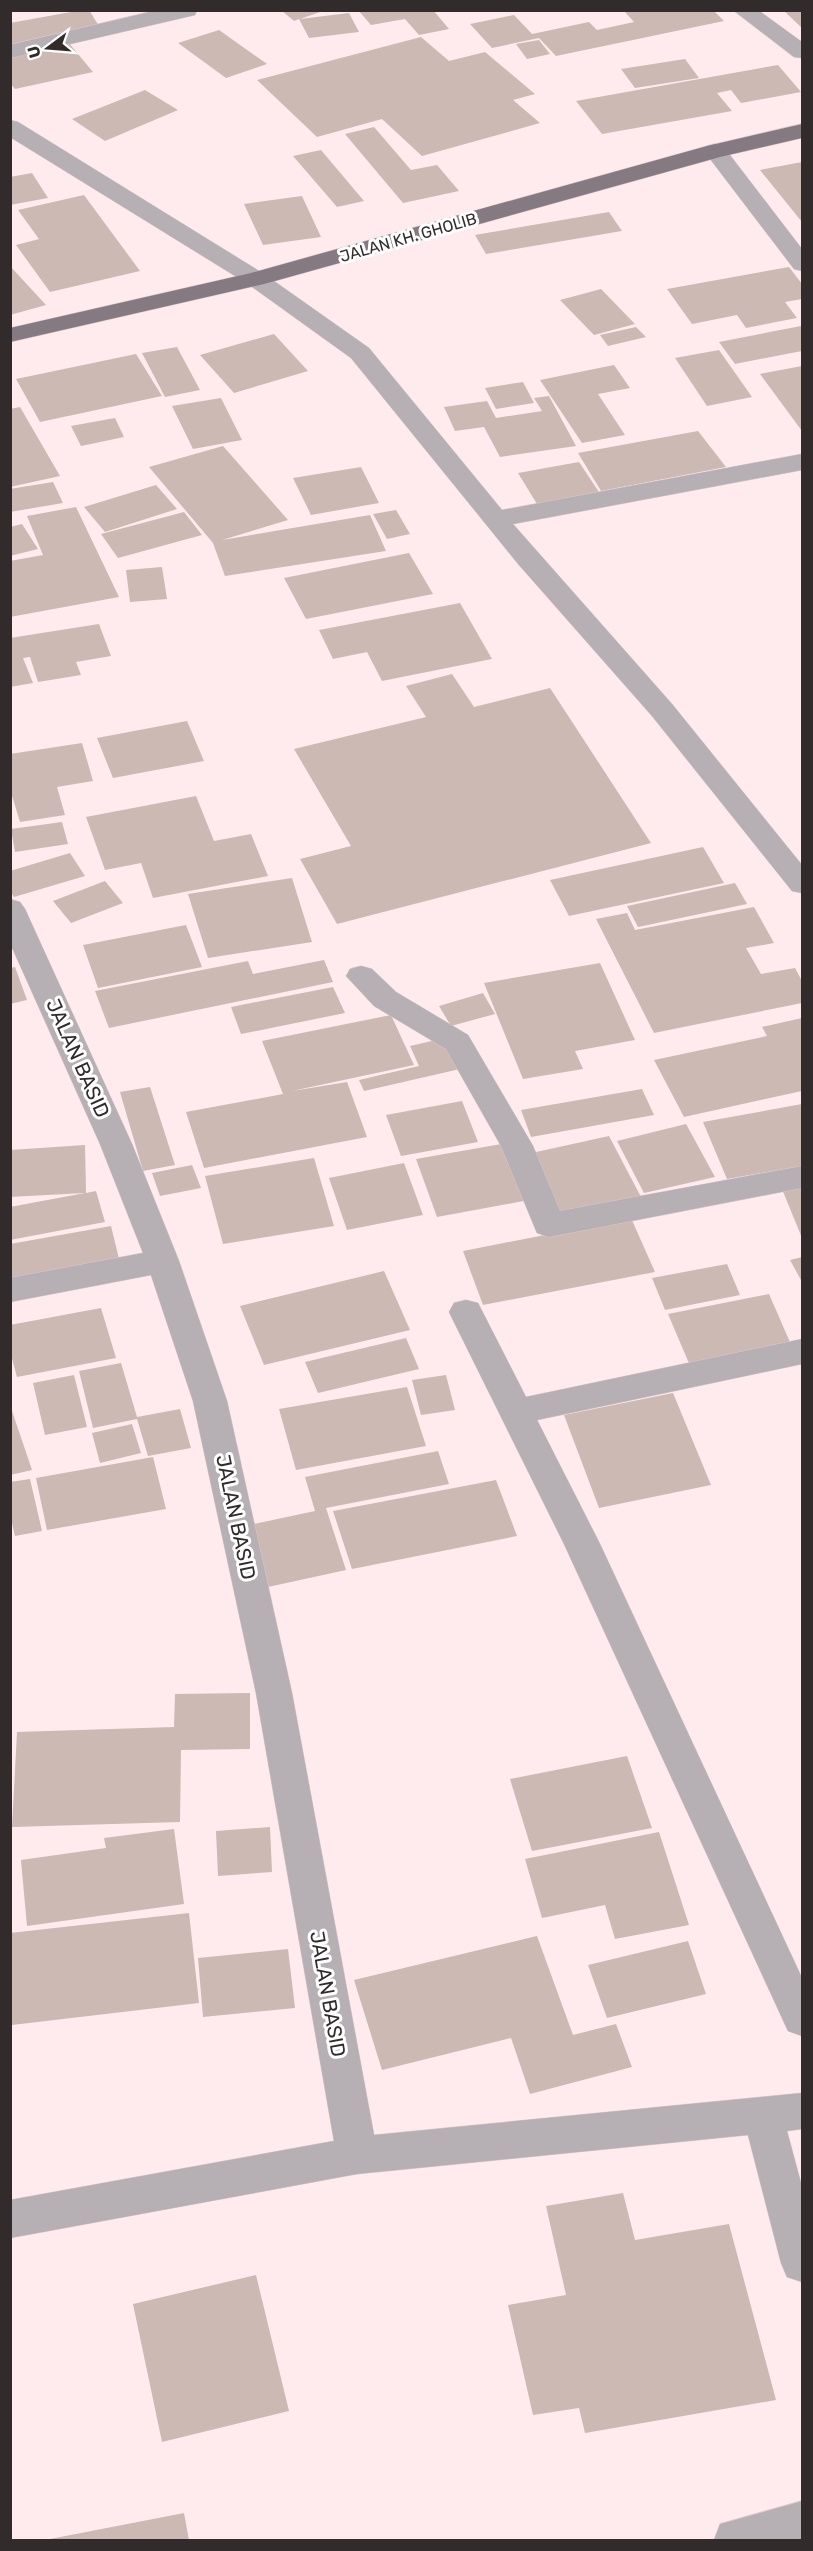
<svg xmlns="http://www.w3.org/2000/svg" width="813" height="2551" font-family="Rubik,sans-serif">
  <rect width="100%" height="100%" fill="#ffeaee"/>
  <g fill="#ccb9b4">
    <polygon points="82,10 89,10 102,31 10,48 10,23"/>
    <polygon points="281,10 326,10 300,19 349,13 359,32 309,38 299,19 294,21"/>
    <polygon points="358,10 433,10 449,29 419,35 405,19 371,25"/>
    <polygon points="634,10 713,10 724,21 556,56 539,38 492,48 470,24 514,15 532,34 589,22 597,30 634,22 625,12"/>
    <polygon points="783,10 802,10 802,28"/>
    <polygon points="219,30 267,64 226,78 178,43"/>
    <polygon points="421,37 449,61 485,52 535,94 513,100 540,123 422,156 382,119 317,137 257,80"/>
    <polygon points="539,40 550,54 527,59 516,44"/>
    <polygon points="68,42 93,72 15,89 10,83 10,55"/>
    <polygon points="685,59 699,78 635,88 621,69"/>
    <polygon points="778,65 801,92 741,103 731,90 717,93 732,111 602,134 576,101"/>
    <polygon points="145,90 178,110 105,141 72,119"/>
    <polygon points="374,127 411,170 437,165 459,191 403,203 345,134"/>
    <polygon points="321,150 364,201 337,207 293,156"/>
    <polygon points="802,162 802,222 760,170"/>
    <polygon points="32,173 48,198 10,205 10,177"/>
    <polygon points="84,195 140,271 50,292 16,245 39,239 18,210"/>
    <polygon points="302,196 321,237 263,245 244,204"/>
    <polygon points="609,212 622,231 486,254 475,235"/>
    <polygon points="10,266 46,305 10,315"/>
    <polygon points="789,267 802,284 802,299 785,302 797,318 746,328 737,315 692,324 667,289"/>
    <polygon points="601,289 635,324 594,335 560,300"/>
    <polygon points="801,326 802,351 735,364 719,342"/>
    <polygon points="636,327 646,337 608,346 600,335"/>
    <polygon points="274,334 308,371 234,393 200,355"/>
    <polygon points="177,347 200,390 165,397 142,353"/>
    <polygon points="719,350 752,397 707,406 675,358"/>
    <polygon points="136,354 162,396 40,422 16,379"/>
    <polygon points="614,365 630,388 598,394 625,435 582,443 540,380"/>
    <polygon points="802,366 802,431 760,374"/>
    <polygon points="523,382 534,403 496,409 485,388"/>
    <polygon points="549,396 576,446 500,457 484,427 455,431 444,407 487,401 496,418 542,411 534,398"/>
    <polygon points="221,398 242,440 193,449 172,406"/>
    <polygon points="20,407 60,476 10,487 10,409"/>
    <polygon points="115,418 124,437 81,446 71,426"/>
    <polygon points="698,431 726,467 601,491 578,453"/>
    <polygon points="223,446 288,520 222,540 370,515 386,551 225,576 213,543 149,467"/>
    <polygon points="579,462 599,492 537,504 518,473"/>
    <polygon points="361,467 379,503 311,515 293,478"/>
    <polygon points="53,482 63,503 10,512 10,489"/>
    <polygon points="156,485 177,509 105,532 84,507"/>
    <polygon points="76,507 119,597 10,617 10,561 43,555 27,516"/>
    <polygon points="396,510 410,534 387,539 373,514"/>
    <polygon points="184,512 202,535 118,558 101,534"/>
    <polygon points="22,524 38,549 10,556 10,527"/>
    <polygon points="409,553 433,594 306,619 284,578"/>
    <polygon points="162,567 167,599 130,602 126,570"/>
    <polygon points="460,603 492,659 382,681 367,652 333,659 319,630"/>
    <polygon points="99,624 111,656 76,662 81,675 38,682 30,657 23,658 33,683 10,687 10,638"/>
    <polygon points="452,674 474,707 550,688 651,843 337,924 300,859 351,846 294,749 426,717 406,686"/>
    <polygon points="187,721 204,761 113,778 97,738"/>
    <polygon points="82,743 93,781 57,787 65,815 20,822 10,789 10,754"/>
    <polygon points="196,796 214,841 251,834 268,876 153,898 141,863 105,870 86,817"/>
    <polygon points="62,822 68,844 15,852 11,829"/>
    <polygon points="703,847 724,883 569,916 550,880"/>
    <polygon points="70,853 85,876 14,897 10,891 10,871"/>
    <polygon points="292,878 312,942 208,958 188,894"/>
    <polygon points="105,881 123,903 71,923 53,901"/>
    <polygon points="735,883 747,904 638,927 627,906"/>
    <polygon points="754,907 774,943 746,948 761,974 795,968 802,981 802,1003 654,1033 596,919 627,913 635,930"/>
    <polygon points="186,925 202,967 98,988 83,945"/>
    <polygon points="324,960 333,982 109,1028 95,991 248,961 253,974"/>
    <polygon points="600,963 635,1040 575,1051 583,1069 523,1079 484,983"/>
    <polygon points="15,967 27,1000 10,1004 10,968"/>
    <polygon points="333,987 345,1013 241,1034 231,1007"/>
    <polygon points="483,993 495,1014 451,1026 439,1006"/>
    <polygon points="391,1015 414,1065 292,1091 347,1082 367,1137 204,1168 186,1112 283,1094 262,1041"/>
    <polygon points="802,1018 802,1091 684,1117 654,1060 767,1036 762,1027"/>
    <polygon points="445,1038 460,1069 364,1091 359,1080 419,1066 410,1046"/>
    <polygon points="150,1087 175,1165 143,1171 120,1092"/>
    <polygon points="642,1089 654,1115 531,1137 521,1110"/>
    <polygon points="462,1101 478,1142 401,1156 386,1115"/>
    <polygon points="802,1104 802,1166 727,1179 703,1122"/>
    <polygon points="686,1124 715,1177 644,1193 617,1141"/>
    <polygon points="609,1136 641,1197 559,1217 527,1154"/>
    <polygon points="507,1143 529,1200 437,1217 416,1159"/>
    <polygon points="85,1145 86,1193 96,1191 105,1222 10,1240 10,1207 85,1193 10,1197 10,1150"/>
    <polygon points="314,1158 334,1226 223,1244 205,1176"/>
    <polygon points="404,1163 423,1215 347,1230 329,1178"/>
    <polygon points="192,1165 201,1188 160,1196 152,1173"/>
    <polygon points="802,1185 802,1238 782,1189"/>
    <polygon points="631,1218 655,1272 483,1305 463,1251"/>
    <polygon points="111,1226 121,1267 10,1286 10,1244"/>
    <polygon points="802,1257 802,1282 790,1260"/>
    <polygon points="727,1264 740,1295 665,1310 652,1278"/>
    <polygon points="384,1271 410,1330 264,1365 240,1306"/>
    <polygon points="769,1294 793,1349 691,1368 668,1314"/>
    <polygon points="101,1308 116,1358 17,1377 10,1351 10,1325"/>
    <polygon points="406,1338 419,1369 318,1393 305,1362"/>
    <polygon points="121,1363 137,1417 180,1409 191,1448 148,1456 137,1419 93,1428 79,1371"/>
    <polygon points="74,1375 87,1427 45,1435 33,1383"/>
    <polygon points="446,1375 455,1410 421,1415 412,1380"/>
    <polygon points="407,1387 426,1446 296,1470 279,1409"/>
    <polygon points="673,1393 711,1485 599,1508 564,1415"/>
    <polygon points="10,1405 32,1470 10,1475"/>
    <polygon points="132,1424 141,1453 100,1463 92,1433"/>
    <polygon points="438,1451 449,1484 326,1508 346,1570 268,1587 249,1525 315,1511 305,1477"/>
    <polygon points="153,1457 166,1509 47,1530 36,1478"/>
    <polygon points="30,1479 42,1531 15,1536 10,1514 10,1482"/>
    <polygon points="496,1480 517,1536 352,1569 333,1511"/>
    <polygon points="250,1693 250,1749 181,1750 180,1822 12,1827 17,1732 174,1727 175,1694"/>
    <polygon points="627,1756 652,1828 532,1851 510,1779"/>
    <polygon points="270,1827 272,1872 218,1876 216,1831"/>
    <polygon points="174,1829 184,1904 27,1926 21,1860 106,1848 104,1838"/>
    <polygon points="659,1832 689,1925 615,1939 605,1905 542,1918 525,1859"/>
    <polygon points="189,1913 199,2003 12,2025 10,1933"/>
    <polygon points="537,1936 573,2035 616,2024 632,2067 530,2094 511,2038 382,2070 354,1980"/>
    <polygon points="688,1941 706,1994 607,2018 588,1965"/>
    <polygon points="288,1949 295,2008 203,2017 198,1958"/>
    <polygon points="623,2193 635,2240 729,2224 776,2400 585,2433 579,2408 533,2415 508,2305 566,2295 546,2206"/>
    <polygon points="256,2275 289,2411 162,2442 133,2304"/>
    <polygon points="184,2513 189,2540 50,2540 50,2539"/>
  </g>
  <g fill="none" stroke-linecap="round" stroke-linejoin="round">
    <defs>
      <g id="minor">
        <polygon points="158,10 197,10 195,15 10,58 10,45"/>
        <polygon points="733,10 758,10 802,42 802,58 794,57"/>
        <polygon points="10,120 18,122 264,274 369,348 502,510 802,454 802,470 513,524 672,704 802,865 802,893 792,891 652,716 519,565 351,358 248,284 10,137"/>
        <polygon points="715,144 723,146 802,249 802,271 794,269 704,151 707,146"/>
        <polygon points="10,899 20,902 25,909 132,1144 179,1261 227,1401 292,1693 374,2135 802,2093 802,2129 787,2131 802,2187 802,2282 787,2277 781,2263 748,2135 357,2174 10,2238 10,2200 334,2141 256,1693 193,1401 151,1275 10,1302 10,1278 143,1253 100,1144 10,943"/>
        <polygon points="361,966 372,969 396,992 468,1035 533,1146 560,1211 802,1166 802,1188 549,1237 537,1233 501,1146 446,1049 374,1006 346,976 350,969"/>
        <polygon points="466,1300 478,1303 526,1397 802,1339 802,1364 537,1420 600,1544 802,1978 802,2036 788,2031 564,1544 449,1312 454,1303"/>
        <polygon points="802,2501 802,2540 714,2540 720,2524"/>
      </g>
      <polygon id="primary" points="802,124 802,138 720,157 264,284 10,342 10,328 251,273 707,146"/>
    </defs>
    <use href="#minor" stroke="#dac8cb" stroke-width="1"/>
    <use href="#primary" stroke="#dac8cb" stroke-width="1"/>
    <use href="#minor" fill="#b6afb4" fill-rule="evenodd"/>
    <use href="#primary" fill="#857982" fill-rule="evenodd"/>
  </g>
  <g text-anchor="middle" stroke-width="6" stroke-linejoin="round" paint-order="stroke">
    <g font-size="16" fill="#322b2c" stroke="#fff">
      <text transform="translate(408 237) rotate(-16)" y="6">JALAN KH. GHOLIB</text>
    </g>
    <g font-size="20" fill="#322b2c" stroke="#fff">
      <text transform="translate(78 1058) rotate(66)" y="7">JALAN BASID</text>
      <text transform="translate(236 1517) rotate(78)" y="7">JALAN BASID</text>
      <text transform="translate(328 1994) rotate(80)" y="7">JALAN BASID</text>
    </g>
  </g>
  <rect width="813" height="2551" fill="none" stroke="#322b2c" stroke-width="24"/>
  <g transform="translate(48 48) rotate(254)" stroke="#ffffff" stroke-width="4.5" paint-order="stroke">
  <path d="M0-4.5L10 22L0 15L-10 22Z" fill="#322b2c"/>
  <text y="-9" font-size="16" font-weight="bold" text-anchor="middle" fill="#322b2c">U</text>
  </g>
</svg>
